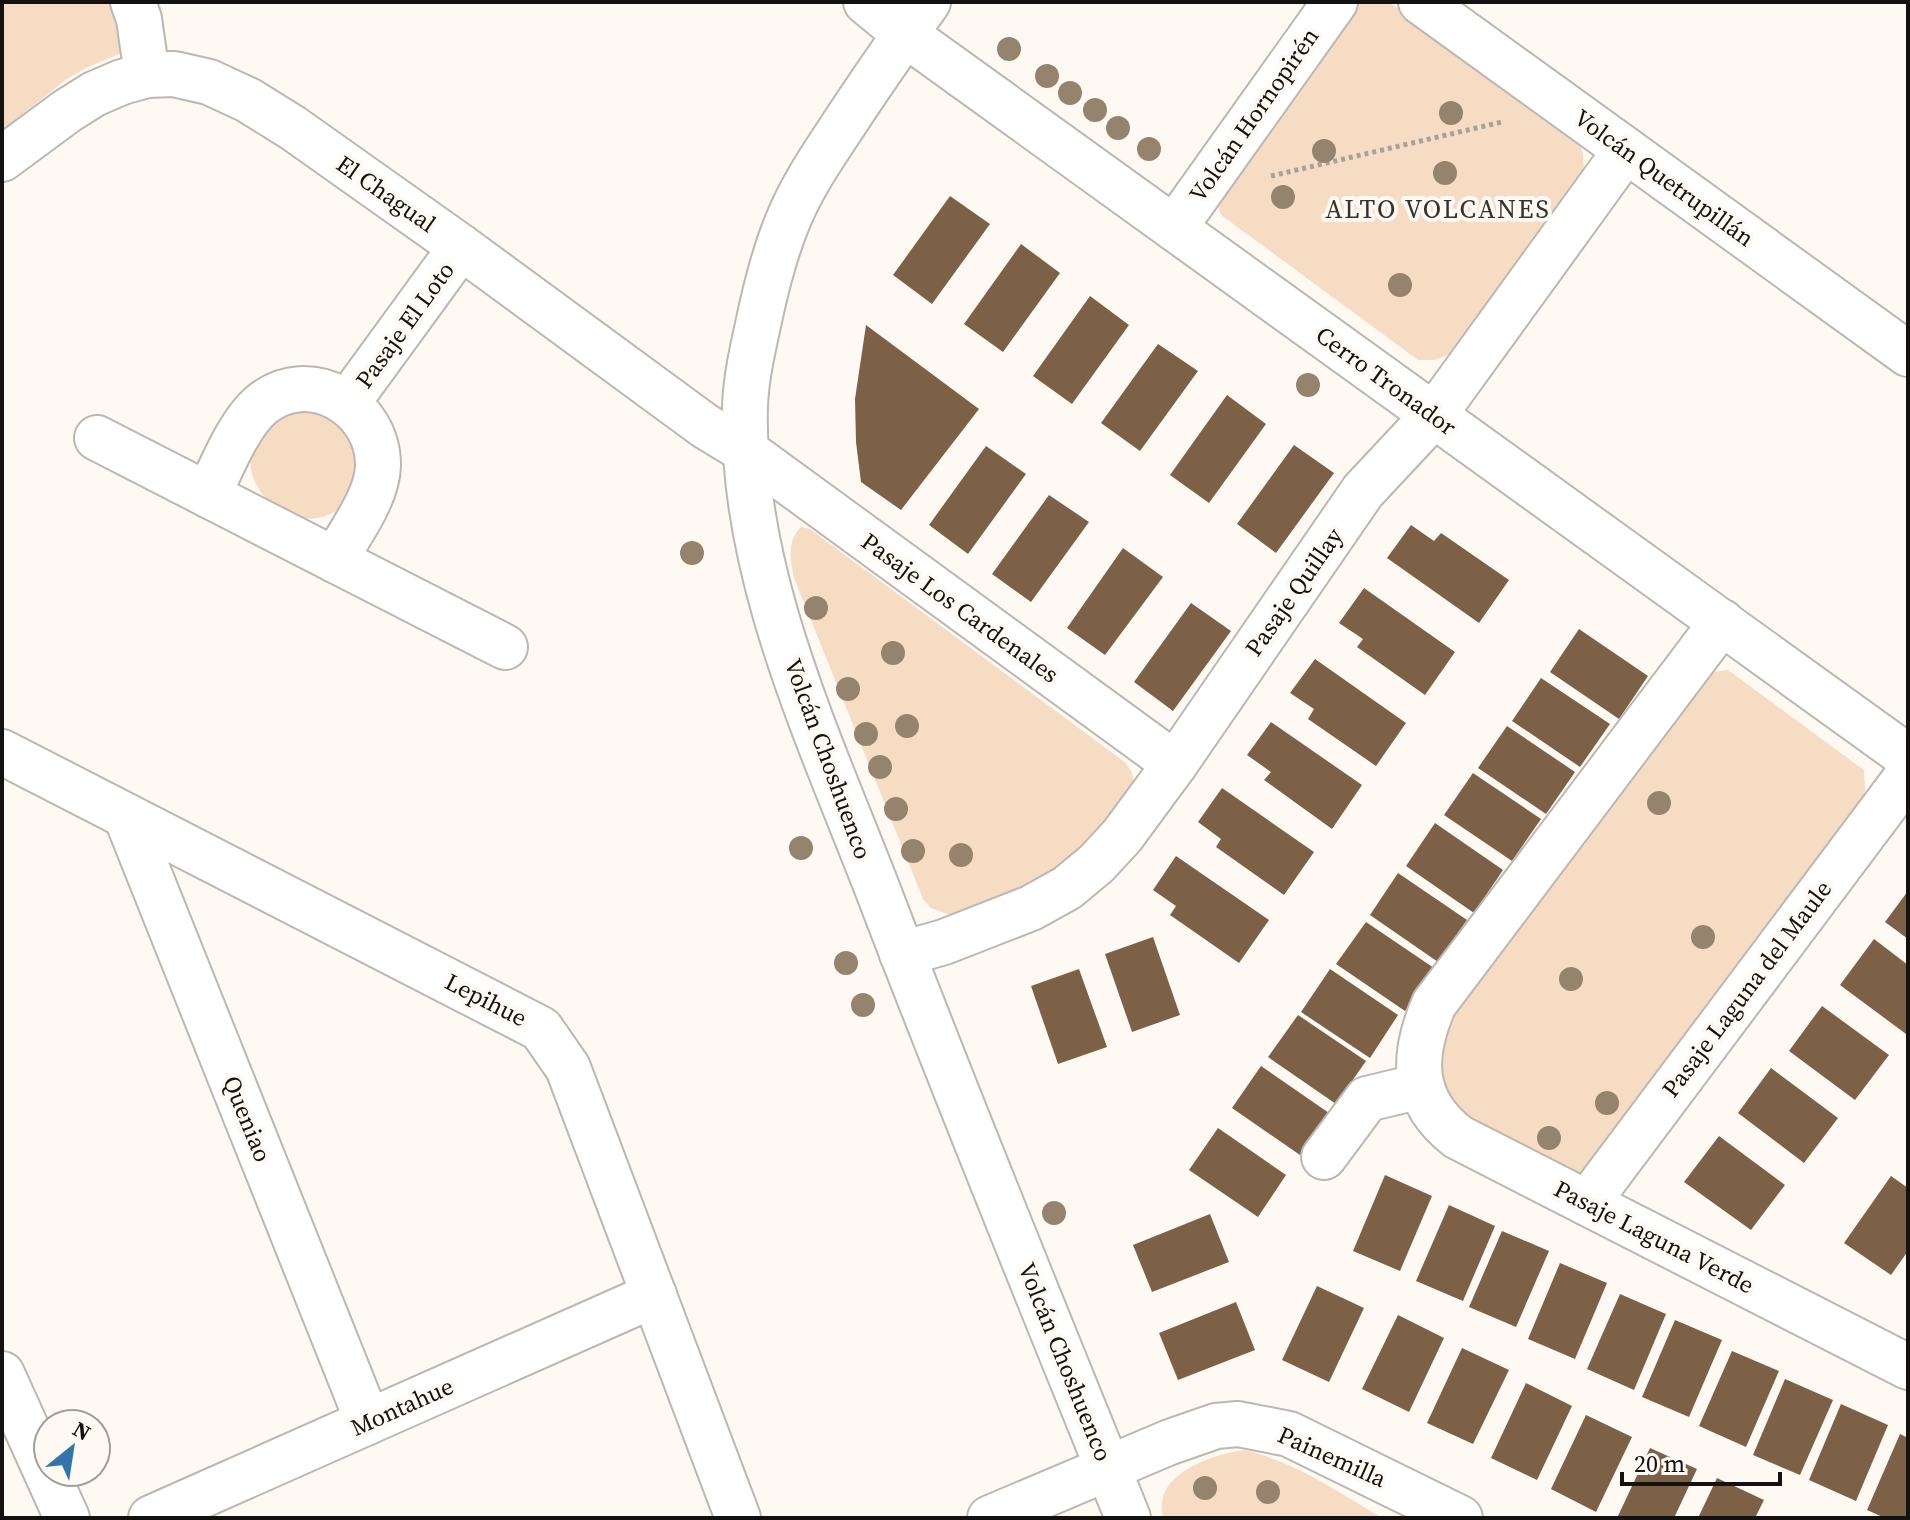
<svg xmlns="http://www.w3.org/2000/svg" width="1910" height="1520" font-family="'Source Serif 4',serif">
  <rect width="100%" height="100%" fill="#fff9f4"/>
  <g fill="#f6dcc3">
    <polygon points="2,2 116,2 124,52 88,67 67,79 2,130"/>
    <polygon points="1348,2 1389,2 1577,135 1583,154 1584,174 1448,355 1434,360 1418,360 1221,215 1216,199"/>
    <path d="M315,404L364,444L347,504C338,510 329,516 318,518C281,525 239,484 253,445C256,436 264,427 270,418Z"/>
    <path d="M801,527L810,529L1126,763L1132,773L1134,785L1125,806L1064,870L958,918L931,908L923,899L794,578C790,560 787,540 801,527Z"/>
    <polygon points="1728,670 1864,770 1865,790 1859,815 1581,1176 1459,1119 1437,1086 1433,1035 1696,674"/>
    <path d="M1244,1450C1295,1462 1337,1491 1382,1518H1163C1152,1474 1211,1455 1244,1450Z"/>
  </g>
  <g fill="#7c6147">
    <polygon points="950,196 990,224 932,304 893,275"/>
    <polygon points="1021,244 1060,273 1003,352 964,324"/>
    <polygon points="1090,296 1129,325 1072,404 1033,376"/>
    <polygon points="866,325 979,409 901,510 861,482 856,442 855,399"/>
    <polygon points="1158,344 1198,371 1140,451 1101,423"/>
    <polygon points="1227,395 1266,424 1209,503 1170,475"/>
    <polygon points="1294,445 1334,473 1276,553 1237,524"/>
    <polygon points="986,446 1026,474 968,554 929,525"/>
    <polygon points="1049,495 1089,522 1031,602 992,574"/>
    <polygon points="1411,525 1434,541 1441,533 1509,580 1479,623 1387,558"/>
    <polygon points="1123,548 1163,577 1105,655 1067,628"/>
    <polygon points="1364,588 1455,652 1425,695 1357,647 1363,639 1339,623"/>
    <polygon points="1191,603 1231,631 1173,711 1134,682"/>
    <polygon points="1579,629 1648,676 1619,719 1550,672"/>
    <polygon points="1315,659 1406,723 1376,766 1308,719 1314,709 1290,693"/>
    <polygon points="1541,678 1610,724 1580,767 1512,721"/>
    <polygon points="1271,722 1362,785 1332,829 1264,780 1271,772 1247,755"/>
    <polygon points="1507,726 1575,772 1546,814 1478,768"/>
    <polygon points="1473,773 1541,819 1512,861 1444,815"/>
    <polygon points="1222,788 1314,852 1284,895 1216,847 1221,839 1198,822"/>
    <polygon points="1435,823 1503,870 1474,913 1406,866"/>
    <polygon points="1176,856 1269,920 1239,963 1170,915 1176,906 1153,890"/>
    <polygon points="1398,873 1467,920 1438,962 1370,915"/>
    <polygon points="1908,891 1908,939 1885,922"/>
    <polygon points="1366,922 1434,968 1405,1011 1336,964"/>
    <polygon points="1153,937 1180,1015 1132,1032 1105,954"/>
    <polygon points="1874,939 1908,965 1906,1034 1840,985"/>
    <polygon points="1079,969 1107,1047 1058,1064 1031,986"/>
    <polygon points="1330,969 1398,1015 1370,1058 1301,1012"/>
    <polygon points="1822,1006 1889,1055 1855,1100 1789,1051"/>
    <polygon points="1298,1015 1366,1061 1336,1104 1268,1057"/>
    <polygon points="1261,1066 1329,1113 1300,1155 1232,1108"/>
    <polygon points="1771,1068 1838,1118 1804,1163 1738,1113"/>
    <polygon points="1218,1128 1286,1175 1258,1217 1189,1170"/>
    <polygon points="1719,1136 1785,1185 1751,1230 1684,1182"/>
    <polygon points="1385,1175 1432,1196 1400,1271 1353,1251"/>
    <polygon points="1891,1176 1908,1188 1908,1251 1891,1275 1844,1243"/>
    <polygon points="1449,1205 1495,1226 1463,1301 1416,1281"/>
    <polygon points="1210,1214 1229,1262 1152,1292 1133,1245"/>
    <polygon points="1502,1231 1549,1251 1516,1327 1469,1307"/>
    <polygon points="1560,1263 1607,1283 1575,1359 1528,1339"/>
    <polygon points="1317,1286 1364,1308 1329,1382 1282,1360"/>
    <polygon points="1620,1294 1666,1314 1634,1390 1587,1369"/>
    <polygon points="1236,1302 1255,1350 1178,1380 1159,1333"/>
    <polygon points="1398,1315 1444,1338 1409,1412 1362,1389"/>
    <polygon points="1675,1320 1722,1340 1689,1417 1642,1397"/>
    <polygon points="1462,1348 1509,1370 1473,1444 1427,1423"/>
    <polygon points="1732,1351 1779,1371 1746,1447 1699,1426"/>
    <polygon points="1785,1379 1833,1400 1800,1475 1753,1455"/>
    <polygon points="1526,1383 1572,1406 1537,1480 1491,1458"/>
    <polygon points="1841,1404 1888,1425 1856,1501 1809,1480"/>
    <polygon points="1586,1415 1632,1437 1596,1512 1551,1489"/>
    <polygon points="1900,1434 1908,1438 1908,1518 1885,1518 1867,1510"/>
    <polygon points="1650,1448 1697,1469 1674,1518 1617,1518"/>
    <polygon points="1717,1478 1764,1500 1755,1518 1698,1518"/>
  </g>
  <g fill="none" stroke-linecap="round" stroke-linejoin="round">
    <defs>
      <g id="minor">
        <polyline points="133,2 139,19 147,75"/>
        <polyline points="866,2 905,34 1908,757"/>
        <path d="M928,2C898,44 868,87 840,130C820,160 800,190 787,223C774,255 765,291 758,325C752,352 746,379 745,406C740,573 820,740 879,893C959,1103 1044,1310 1128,1518"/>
        <polyline points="1421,2 1908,354"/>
        <polyline points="2,159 67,111 94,94 122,82 147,75 174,74 209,82 248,100 293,128 461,247 705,426 746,451 1175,764"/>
        <polyline points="1174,228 1335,2"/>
        <polyline points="348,402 461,247"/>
        <polyline points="97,438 505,647"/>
        <path d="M208,495C222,467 238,425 261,405C309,365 379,406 378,466C377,498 350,532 335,560"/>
        <path d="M1722,622L1434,1004C1412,1055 1410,1100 1458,1137L1908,1367"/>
        <polyline points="2,752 541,1029 568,1068 738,1518"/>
        <polyline points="126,816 368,1422"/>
        <polyline points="902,954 944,942 1031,908 1067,888 1096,864 1122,836 1175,764 1363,491 1434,415 1626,150"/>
        <polyline points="1324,1157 1367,1099 1421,1086"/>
        <polyline points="1587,1203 1908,775"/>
        <polyline points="2,1374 67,1518"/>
        <polyline points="151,1518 654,1295"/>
        <polyline points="990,1518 1170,1442 1216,1426 1238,1424 1289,1434 1460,1518"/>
      </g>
    </defs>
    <use href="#minor" stroke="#bcb7b2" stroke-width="48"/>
    <polyline stroke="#a6a19d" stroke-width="5" stroke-dasharray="4 4" stroke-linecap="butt" points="1271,176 1502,122"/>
    <use href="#minor" stroke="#fff" stroke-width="44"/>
  </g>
  <g fill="#96836e">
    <circle cx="1009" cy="49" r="12"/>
    <circle cx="1047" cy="76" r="12"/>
    <circle cx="1070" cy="93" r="12"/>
    <circle cx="1095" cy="110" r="12"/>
    <circle cx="1451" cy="113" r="12"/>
    <circle cx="1118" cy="128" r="12"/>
    <circle cx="1149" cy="149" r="12"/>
    <circle cx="1324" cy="151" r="12"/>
    <circle cx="1445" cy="173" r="12"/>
    <circle cx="1283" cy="197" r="12"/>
    <circle cx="1400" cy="285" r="12"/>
    <circle cx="1308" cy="385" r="12"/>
    <circle cx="692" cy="553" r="12"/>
    <circle cx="816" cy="608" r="12"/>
    <circle cx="893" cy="653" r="12"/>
    <circle cx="848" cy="689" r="12"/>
    <circle cx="907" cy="726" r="12"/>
    <circle cx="866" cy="734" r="12"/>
    <circle cx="880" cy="767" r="12"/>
    <circle cx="1659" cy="803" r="12"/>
    <circle cx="896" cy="809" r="12"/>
    <circle cx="801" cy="848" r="12"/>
    <circle cx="913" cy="851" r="12"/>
    <circle cx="961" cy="855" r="12"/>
    <circle cx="1703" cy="937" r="12"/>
    <circle cx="846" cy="963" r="12"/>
    <circle cx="1571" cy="979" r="12"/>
    <circle cx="863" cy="1005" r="12"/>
    <circle cx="1607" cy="1103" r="12"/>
    <circle cx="1549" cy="1138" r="12"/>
    <circle cx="1054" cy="1213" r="12"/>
    <circle cx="1205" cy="1488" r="12"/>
    <circle cx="1268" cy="1492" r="12"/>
  </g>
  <g text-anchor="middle" stroke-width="8" stroke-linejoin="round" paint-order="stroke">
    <g font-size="24" fill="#141210" stroke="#fff9f4">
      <text transform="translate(1254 115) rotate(-55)" y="8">Volcán Hornopirén</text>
      <text transform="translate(1664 178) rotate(36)" y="8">Volcán Quetrupillán</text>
      <text transform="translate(386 194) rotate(35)" y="8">El Chagual</text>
      <text transform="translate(405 325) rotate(-54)" y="8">Pasaje El Loto</text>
      <text transform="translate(1386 381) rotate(36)" y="8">Cerro Tronador</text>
      <text transform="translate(1294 592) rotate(-55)" y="8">Pasaje Quillay</text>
      <text transform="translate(960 608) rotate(36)" y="8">Pasaje Los Cardenales</text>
      <text transform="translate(828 759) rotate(70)" y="8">Volcán Choshuenco</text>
      <text transform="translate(1747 989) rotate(-53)" y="8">Pasaje Laguna del Maule</text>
      <text transform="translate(486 1000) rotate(27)" y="8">Lepihue</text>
      <text transform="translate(247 1119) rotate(68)" y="8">Queniao</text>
      <text transform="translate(1654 1237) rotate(27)" y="8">Pasaje Laguna Verde</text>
      <text transform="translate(1065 1362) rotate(68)" y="8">Volcán Choshuenco</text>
      <text transform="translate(402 1407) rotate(-24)" y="8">Montahue</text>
      <text transform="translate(1332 1457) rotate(24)" y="8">Painemilla</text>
    </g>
    <g font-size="26" letter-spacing="2" fill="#35312d" stroke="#fff9f4">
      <text x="1438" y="218">ALTO VOLCANES</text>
    </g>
  </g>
  <rect width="1910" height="1520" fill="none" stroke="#141210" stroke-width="8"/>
  <g transform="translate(72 1448) rotate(30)"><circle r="38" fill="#fff9f4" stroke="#a19d99" stroke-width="2"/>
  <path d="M0-6L14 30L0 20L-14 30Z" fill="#3275ab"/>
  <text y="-12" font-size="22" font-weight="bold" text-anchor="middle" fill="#141210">N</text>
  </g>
  <path d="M1622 1472v12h158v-12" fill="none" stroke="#141210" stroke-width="4"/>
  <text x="1634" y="1472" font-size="24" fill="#141210" stroke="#fff9f4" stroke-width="6" paint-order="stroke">20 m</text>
</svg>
